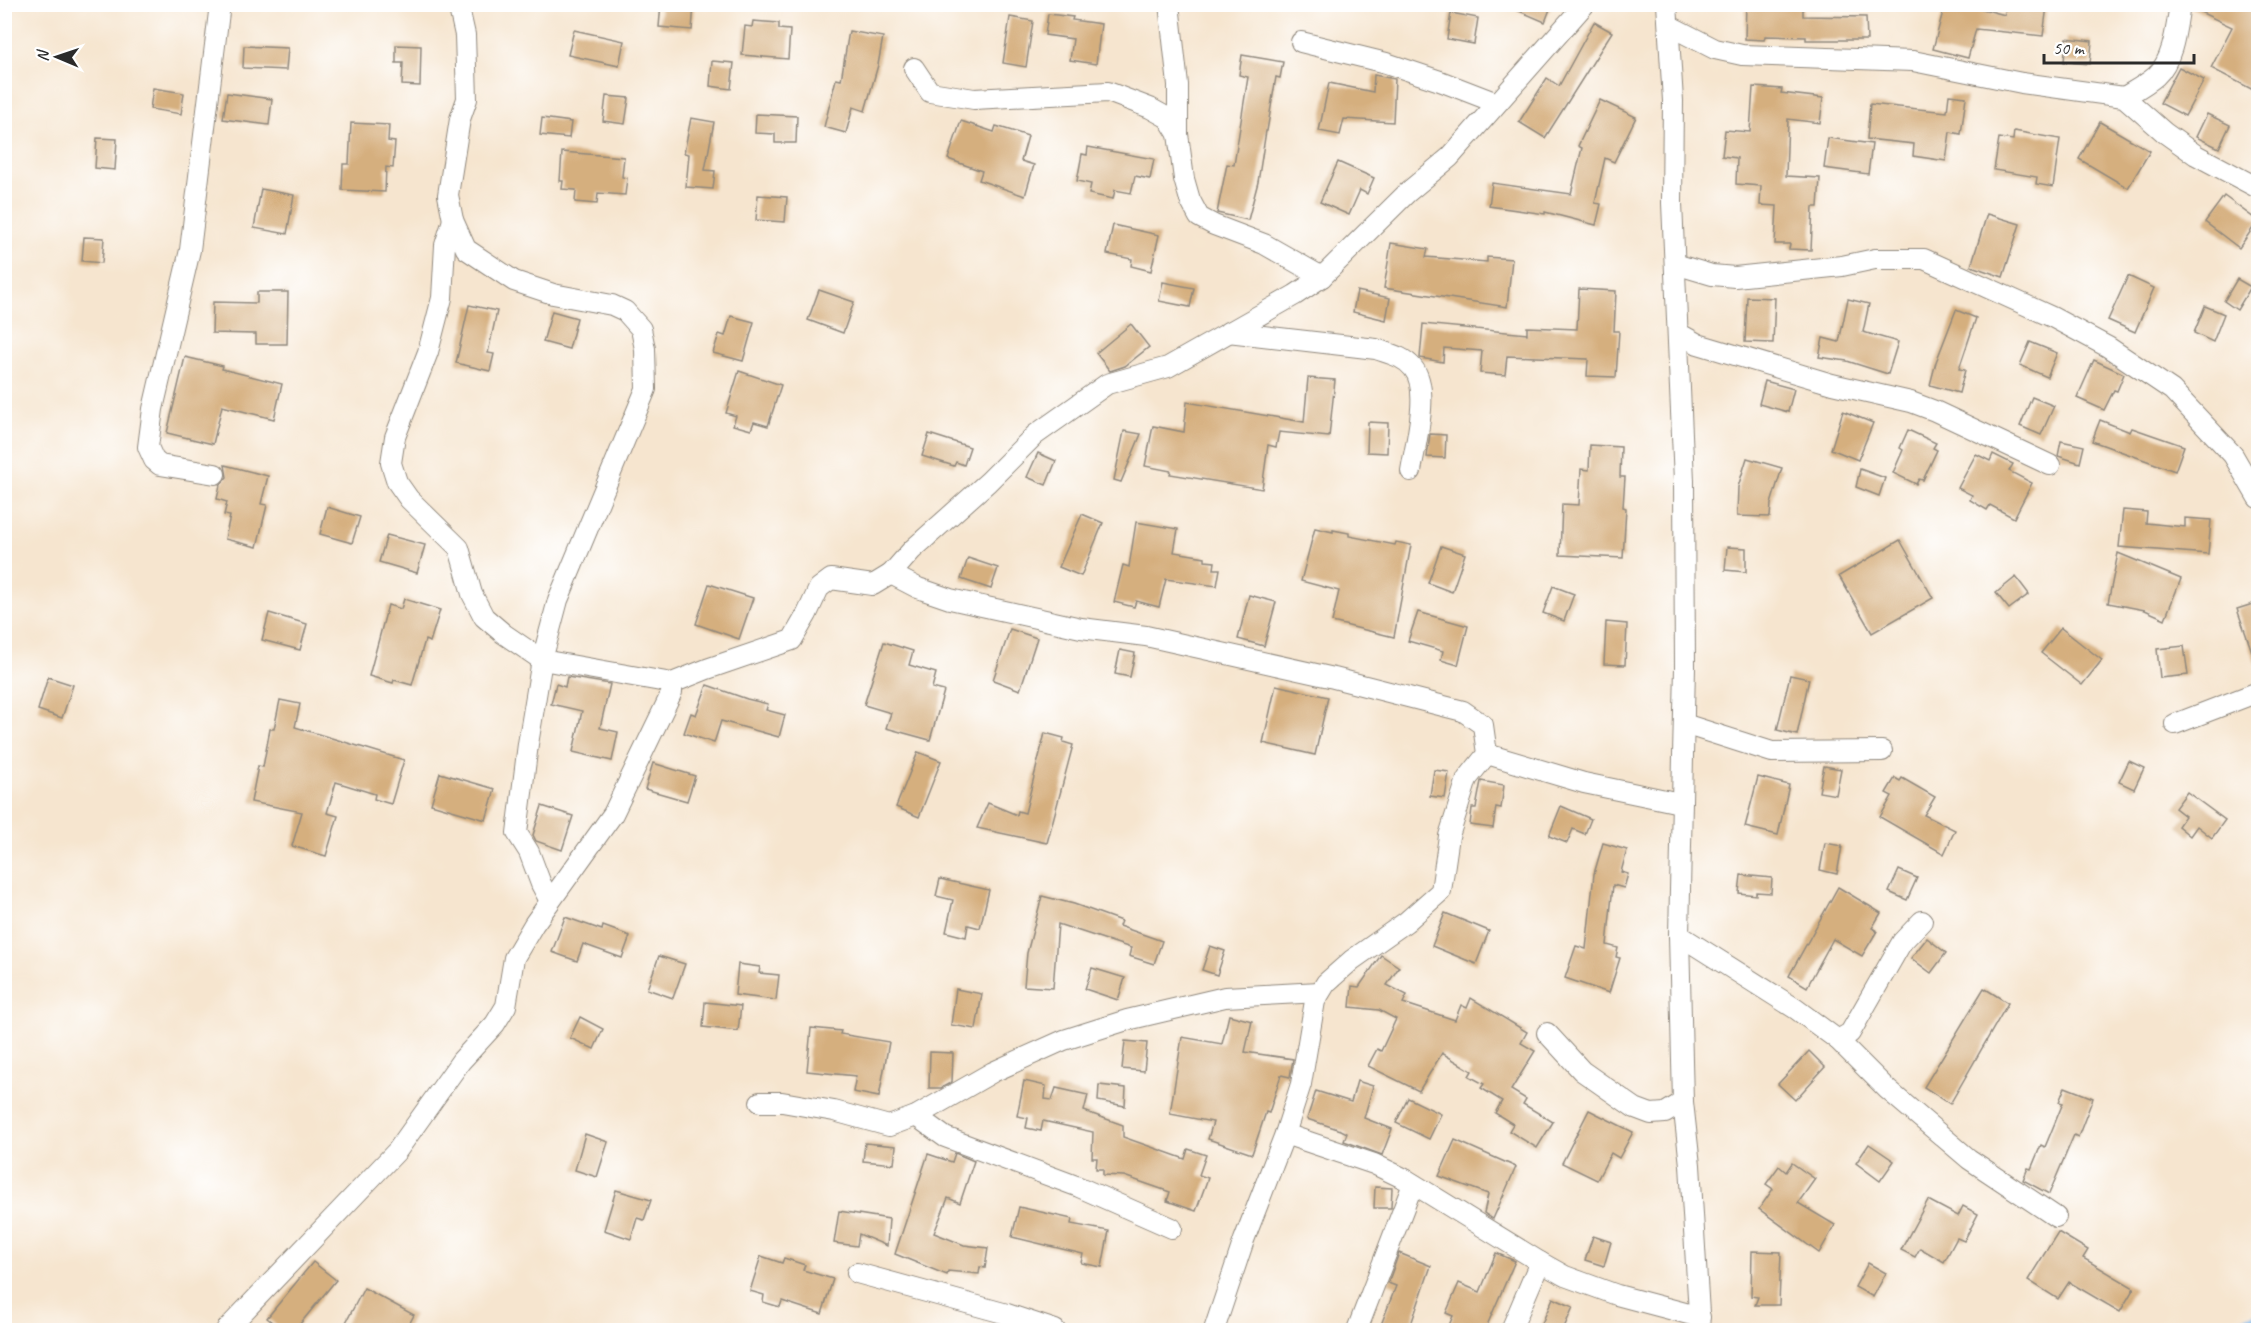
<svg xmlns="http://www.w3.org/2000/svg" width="2263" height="1335" font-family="Caveat,sans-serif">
  <rect width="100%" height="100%" fill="#fff"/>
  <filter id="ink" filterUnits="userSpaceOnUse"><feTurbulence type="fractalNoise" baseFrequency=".0167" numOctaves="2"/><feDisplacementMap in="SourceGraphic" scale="12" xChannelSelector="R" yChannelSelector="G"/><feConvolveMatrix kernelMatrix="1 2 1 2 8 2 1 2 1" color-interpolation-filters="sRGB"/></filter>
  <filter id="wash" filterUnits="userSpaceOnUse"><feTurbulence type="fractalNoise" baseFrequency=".008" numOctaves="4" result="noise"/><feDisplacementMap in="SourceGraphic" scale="24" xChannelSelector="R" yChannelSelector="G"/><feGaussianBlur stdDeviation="1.35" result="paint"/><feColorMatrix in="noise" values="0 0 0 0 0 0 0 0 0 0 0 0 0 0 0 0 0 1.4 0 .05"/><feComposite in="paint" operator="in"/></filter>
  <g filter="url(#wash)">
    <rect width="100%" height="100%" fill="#f6e5cf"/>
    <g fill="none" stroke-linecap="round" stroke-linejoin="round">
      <g stroke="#77b7eb" stroke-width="6">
        <polyline points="1985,1330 1987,1330"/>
        <polyline points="2212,1330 2258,1315"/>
      </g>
    </g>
    <g id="blocks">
      <g fill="#d5af7e">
        <polygon points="661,4 694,4 692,30 659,27"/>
        <polygon points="1503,4 1552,4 1545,22"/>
        <polygon points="1746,4 1803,4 1803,16 1866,17 1867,40 1806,40 1806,37 1765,36 1764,40 1745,39"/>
        <polygon points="1945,4 1964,4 2005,15 2006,4 2047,6 2043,36 1976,29 1968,58 1933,49"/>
        <polygon points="2192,4 2259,4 2259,93 2211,68 2232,27 2192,8"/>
        <polygon points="1451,13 1478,18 1474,44 1447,39"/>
        <polygon points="1048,14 1073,17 1072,20 1101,24 1096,64 1070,60 1073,39 1045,35"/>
        <polygon points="1010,17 1033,21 1026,67 1003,63"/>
        <polygon points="753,21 779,23 779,29 790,30 788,59 742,55 745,26 752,27"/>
        <polygon points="1594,22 1612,32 1545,138 1519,122 1547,78 1559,86"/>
        <polygon points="574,30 624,41 619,66 568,55"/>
        <polygon points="849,31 883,37 878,65 865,111 853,107 846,133 824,127 836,79 841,80"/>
        <polygon points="2066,38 2092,41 2090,64 2064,62"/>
        <polygon points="396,45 421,46 420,86 402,85 403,63 396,63"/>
        <polygon points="244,46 288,48 286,70 243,68"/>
        <polygon points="1242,55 1283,62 1280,78 1276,77 1267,131 1266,131 1258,182 1248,220 1217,213 1227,164 1234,165 1248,77 1239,75"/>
        <polygon points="712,61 734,63 731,89 710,86"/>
        <polygon points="2179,67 2204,80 2185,116 2160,103"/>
        <polygon points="1374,75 1395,79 1393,122 1344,119 1340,135 1319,131 1329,83 1373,92"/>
        <polygon points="1753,87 1782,89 1781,93 1823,98 1820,123 1788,119 1786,176 1820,178 1818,207 1813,207 1811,250 1789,249 1790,244 1775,244 1777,206 1760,205 1761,186 1736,184 1737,158 1722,156 1725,130 1750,132"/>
        <polygon points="153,88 184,93 181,114 150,109"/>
        <polygon points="227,93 272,99 269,125 223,119"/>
        <polygon points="1949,95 1966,97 1961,134 1950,132 1946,161 1913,156 1914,144 1867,139 1870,104 1947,112"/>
        <polygon points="606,96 629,98 625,124 603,121"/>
        <polygon points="1600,100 1636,117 1614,162 1605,158 1595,203 1601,204 1596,225 1545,212 1545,214 1489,206 1492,183 1571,194 1582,148 1578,146"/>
        <polygon points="756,114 797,116 796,143 775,143 775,134 755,133"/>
        <polygon points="2207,114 2230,125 2219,148 2196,137"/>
        <polygon points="542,118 571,122 569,138 540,135"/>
        <polygon points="691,118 714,122 705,170 715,171 713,189 686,187 689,154 684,153"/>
        <polygon points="961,121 994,132 996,126 1028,136 1021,161 1034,165 1025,196 979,180 982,171 948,159"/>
        <polygon points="2100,122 2150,151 2128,188 2079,159"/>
        <polygon points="351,123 389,125 388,141 395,142 393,168 386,167 385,192 342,190 343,164 349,164"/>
        <polygon points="2014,131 2060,139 2053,187 2036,184 2037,177 1994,170 1999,138 2013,140"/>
        <polygon points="97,138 117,139 115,170 95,168"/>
        <polygon points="1828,138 1872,144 1868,174 1824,168"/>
        <polygon points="1088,147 1154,159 1150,179 1135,176 1131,193 1115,190 1113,199 1089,194 1091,184 1077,181 1082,154 1087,155"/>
        <polygon points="562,152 624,157 622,177 627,178 625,195 598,193 597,204 575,202 576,190 562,189 563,181 560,181"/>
        <polygon points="1338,162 1374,178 1367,194 1360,190 1349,215 1320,202"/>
        <polygon points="261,189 294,195 287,234 254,228"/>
        <polygon points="758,195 787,197 785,222 756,220"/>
        <polygon points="2224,196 2258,221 2239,248 2205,222"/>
        <polygon points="1987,214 2020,224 2003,277 1971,266"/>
        <polygon points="1113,225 1159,235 1151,271 1131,266 1132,259 1107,254"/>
        <polygon points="84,237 104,238 102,263 82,261"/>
        <polygon points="1391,243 1428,249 1426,257 1487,262 1487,257 1512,259 1507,307 1384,288"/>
        <polygon points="2128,276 2154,288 2135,332 2108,320"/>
        <polygon points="2237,279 2251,287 2237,310 2224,301"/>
        <polygon points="1163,282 1194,288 1190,307 1159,301"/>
        <polygon points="1579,289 1616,291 1614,331 1619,331 1616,377 1587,376 1588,359 1507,356 1505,375 1480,373 1482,351 1444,348 1443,362 1420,358 1423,324 1527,334 1527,327 1577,329"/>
        <polygon points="819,290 854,302 843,333 808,320"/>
        <polygon points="1357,291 1390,298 1386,320 1353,312"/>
        <polygon points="257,292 288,292 287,344 256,344 256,334 212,333 213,302 257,303"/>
        <polygon points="1747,297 1775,298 1773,343 1745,342"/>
        <polygon points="1848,299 1869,304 1863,332 1898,342 1888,374 1847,361 1819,357 1823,338 1839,342"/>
        <polygon points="469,305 497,311 488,353 494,354 490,371 456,363"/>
        <polygon points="2205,306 2224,314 2213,342 2194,333"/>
        <polygon points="1956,310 1976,318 1959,369 1965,370 1959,393 1930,385 1936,362"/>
        <polygon points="552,311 577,318 569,349 543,342"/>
        <polygon points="731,316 754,322 743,361 713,353 719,334 725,336"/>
        <polygon points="1131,324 1149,347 1125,366 1110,371 1096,353"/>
        <polygon points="2030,342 2057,353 2047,377 2020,365"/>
        <polygon points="185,357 223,366 222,369 282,384 274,419 222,406 213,444 167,433"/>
        <polygon points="2094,360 2124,374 2117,391 2114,390 2104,410 2077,398"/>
        <polygon points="739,371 781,385 768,426 754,422 751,430 733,425 736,416 726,413"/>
        <polygon points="1308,378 1335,380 1329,437 1279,432 1276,447 1268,445 1262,489 1170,474 1171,471 1145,466 1153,426 1184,432 1187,402 1304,422"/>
        <polygon points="1765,381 1794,389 1788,412 1759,404"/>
        <polygon points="2032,397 2054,406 2041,435 2020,426"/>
        <polygon points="1843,411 1873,423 1858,460 1831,449"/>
        <polygon points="2100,420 2130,432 2132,428 2184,446 2175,471 2092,441"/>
        <polygon points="1368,422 1388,423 1387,453 1367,452"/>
        <polygon points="1908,430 1936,443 1933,448 1937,450 1923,480 1919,479 1916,484 1893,473 1903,450 1900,448"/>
        <polygon points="1124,431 1141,434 1121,482 1114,480"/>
        <polygon points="929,434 970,447 964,465 956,462 954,466 922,456"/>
        <polygon points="1430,434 1446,435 1445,458 1427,457"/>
        <polygon points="2061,441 2084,446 2080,463 2058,456"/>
        <polygon points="1590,445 1621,447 1620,477 1625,477 1623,507 1626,508 1623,558 1560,555 1562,504 1579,505 1581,469 1589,470"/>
        <polygon points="1038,453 1056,461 1046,485 1027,477"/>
        <polygon points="1976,454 1990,461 1993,454 2013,464 2009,471 2032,483 2014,518 1990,505 1987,510 1970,500 1972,495 1958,488"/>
        <polygon points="1747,458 1782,468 1771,504 1770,517 1737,516 1738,487"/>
        <polygon points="225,465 268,476 261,504 267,505 257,547 225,539 230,516 224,515 227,502 217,499 220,485 227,477"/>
        <polygon points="1860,469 1885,478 1879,496 1856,487"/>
        <polygon points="327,507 360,517 352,543 320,534"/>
        <polygon points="2123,510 2147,512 2146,523 2185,527 2185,518 2211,520 2208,554 2119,547"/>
        <polygon points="1082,514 1103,523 1081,576 1059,567"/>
        <polygon points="1136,522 1178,529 1174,552 1205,557 1205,561 1215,562 1214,569 1220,569 1217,586 1166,579 1159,607 1136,601 1134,607 1114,602 1123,565 1129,567"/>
        <polygon points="1315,528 1333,532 1333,530 1349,533 1349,536 1395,545 1396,542 1411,545 1394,637 1332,622 1339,591 1301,581"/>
        <polygon points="387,535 425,545 417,573 379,562"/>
        <polygon points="1900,540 1933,598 1872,633 1839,576"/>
        <polygon points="1441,546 1465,554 1452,592 1428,583"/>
        <polygon points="1727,547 1746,548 1746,572 1725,570"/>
        <polygon points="2118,553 2181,579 2165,619 2145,610 2108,603"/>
        <polygon points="968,558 998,568 991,589 961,579"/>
        <polygon points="2016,577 2029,594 2009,609 1996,593"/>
        <polygon points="709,584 753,598 739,639 696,624"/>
        <polygon points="1553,586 1574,594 1564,621 1543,613"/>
        <polygon points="1249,595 1276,602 1264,646 1238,639"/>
        <polygon points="404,599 440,610 430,642 425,640 412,685 394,680 393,683 369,676 388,605 401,609"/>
        <polygon points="2259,602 2259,663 2256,663 2237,609"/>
        <polygon points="1418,612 1468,626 1458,665 1441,660 1443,651 1408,641"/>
        <polygon points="269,613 307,624 300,650 262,640"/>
        <polygon points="1606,622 1627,624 1625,665 1604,664"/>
        <polygon points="2061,628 2102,660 2082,685 2041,653"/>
        <polygon points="1010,629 1037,638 1020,690 993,680"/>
        <polygon points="884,642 913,651 909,665 936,673 932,688 944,691 930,740 886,728 891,713 864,705"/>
        <polygon points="2184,646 2188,675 2160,678 2157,649"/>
        <polygon points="1120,650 1135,653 1130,677 1115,674"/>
        <polygon points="1790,675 1809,679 1797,735 1777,730"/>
        <polygon points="48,677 73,685 62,718 38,710"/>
        <polygon points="567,677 610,684 600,728 618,732 612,761 573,752 582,711 551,704 556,684 565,687"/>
        <polygon points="707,685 747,699 768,704 766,710 785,715 779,737 721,721 714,743 684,733 691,713 696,715"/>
        <polygon points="1276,685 1328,697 1315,755 1263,743"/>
        <polygon points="280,700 300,704 295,727 404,760 391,804 374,799 375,794 336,782 327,813 338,816 326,856 292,846 302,812 251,802 258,766 263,767 270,729 274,729"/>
        <polygon points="1045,733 1064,738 1063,742 1073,745 1047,843 977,828 988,803 1017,815 1018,811 1025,813"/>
        <polygon points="918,752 941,761 919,817 896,807"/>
        <polygon points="2129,761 2144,768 2134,789 2119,782"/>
        <polygon points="653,763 695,776 687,801 645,789"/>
        <polygon points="1824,766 1841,769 1836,795 1819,792"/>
        <polygon points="1434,770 1449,772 1445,798 1430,796"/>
        <polygon points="440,773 495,789 486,820 431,804"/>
        <polygon points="1758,777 1789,785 1778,835 1745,827"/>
        <polygon points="1895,778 1900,781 1902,778 1935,797 1924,815 1955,830 1944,854 1880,817 1892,796 1886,793"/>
        <polygon points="1481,781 1504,785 1501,808 1496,807 1493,828 1470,825 1472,808 1476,808"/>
        <polygon points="2187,792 2225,820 2212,838 2197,826 2190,836 2178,826 2185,816 2175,808"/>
        <polygon points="542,806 573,816 562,850 536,841 533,835"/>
        <polygon points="1561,806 1591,819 1585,834 1573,829 1567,843 1549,836"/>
        <polygon points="1603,843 1627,850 1621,872 1628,874 1624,888 1613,885 1607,945 1618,948 1616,957 1620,958 1609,993 1565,978 1576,946 1586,949 1594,874"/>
        <polygon points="1825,843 1842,846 1837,874 1820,870"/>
        <polygon points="1899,870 1917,878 1907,900 1889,892"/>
        <polygon points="1741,875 1772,878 1771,893 1756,892 1756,895 1739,893"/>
        <polygon points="940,879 989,890 980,928 968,925 966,937 946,932 953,900 936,896"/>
        <polygon points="1838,887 1881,913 1872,928 1877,931 1862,956 1833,939 1807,987 1789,976"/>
        <polygon points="1042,896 1074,904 1121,921 1119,926 1162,941 1154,964 1129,956 1131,948 1058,924 1053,988 1024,986 1027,953"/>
        <polygon points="1445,913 1489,931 1476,964 1432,946"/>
        <polygon points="565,917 602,930 603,926 630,936 622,958 583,944 577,961 552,952"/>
        <polygon points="1927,938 1946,953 1931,973 1911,958"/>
        <polygon points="1210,946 1225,951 1217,975 1202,970"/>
        <polygon points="1381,955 1399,967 1387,985 1407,995 1403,1003 1455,1020 1461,1005 1467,1008 1471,998 1527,1032 1521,1043 1535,1051 1511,1090 1526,1099 1523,1104 1553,1122 1537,1148 1509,1131 1513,1124 1495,1113 1502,1101 1481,1088 1484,1084 1469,1076 1472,1071 1442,1053 1419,1091 1368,1066 1377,1049 1381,1051 1396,1019 1379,1010 1350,1007 1352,986 1359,987"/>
        <polygon points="659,956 685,964 673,998 647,989"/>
        <polygon points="738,964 760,967 759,973 779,975 776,1000 735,995"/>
        <polygon points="1092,968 1125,978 1118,1000 1085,989"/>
        <polygon points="1984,988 2008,1003 1950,1104 1924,1087"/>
        <polygon points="956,989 982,994 976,1029 951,1025"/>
        <polygon points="705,1002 741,1006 738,1031 703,1027"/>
        <polygon points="1229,1015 1252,1021 1245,1052 1293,1059 1290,1077 1281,1075 1269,1113 1266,1112 1252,1154 1208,1139 1213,1122 1170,1114 1182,1037 1222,1044"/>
        <polygon points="580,1017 603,1029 594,1049 570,1038"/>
        <polygon points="811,1028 841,1031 840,1034 889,1042 879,1097 853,1092 856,1076 807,1071"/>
        <polygon points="1125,1041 1147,1043 1144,1071 1122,1069"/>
        <polygon points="1809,1051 1825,1067 1795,1100 1778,1084"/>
        <polygon points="930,1052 953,1053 952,1082 941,1088 929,1088"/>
        <polygon points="1024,1081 1046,1086 1045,1099 1052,1100 1056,1088 1088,1095 1084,1111 1123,1125 1123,1137 1185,1159 1188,1149 1206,1155 1199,1175 1208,1178 1196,1211 1167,1201 1170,1192 1124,1176 1103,1175 1103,1169 1096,1169 1097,1158 1092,1158 1093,1132 1043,1121 1041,1131 1026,1128 1028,1118 1017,1116"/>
        <polygon points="1357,1081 1373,1086 1364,1118 1392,1129 1382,1155 1344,1141 1347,1133 1341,1130 1307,1119 1316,1091 1351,1102"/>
        <polygon points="1099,1085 1126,1088 1125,1106 1098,1101"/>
        <polygon points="2065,1087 2093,1098 2078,1137 2074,1135 2049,1194 2023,1180 2028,1168 2031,1169 2041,1145 2045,1147 2063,1103 2059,1102"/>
        <polygon points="1408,1098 1441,1114 1429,1139 1396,1123"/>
        <polygon points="1589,1110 1633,1132 1619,1158 1611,1153 1597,1180 1562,1163"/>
        <polygon points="585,1134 608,1142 597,1177 575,1170"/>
        <polygon points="1455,1140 1516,1167 1493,1219 1484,1213 1488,1194 1439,1176"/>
        <polygon points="865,1143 896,1146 894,1164 863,1161"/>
        <polygon points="1869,1144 1894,1161 1880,1181 1856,1163"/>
        <polygon points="955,1153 974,1161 960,1203 948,1198 934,1233 964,1245 988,1248 985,1268 980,1267 979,1274 948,1271 947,1275 895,1254 928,1154 952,1162"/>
        <polygon points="1792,1163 1815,1179 1798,1203 1835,1225 1819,1253 1759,1209 1773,1189 1766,1184 1779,1166 1786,1172"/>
        <polygon points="1375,1187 1392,1188 1391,1208 1374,1208"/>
        <polygon points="616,1190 651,1200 644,1220 637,1218 631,1239 604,1230"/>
        <polygon points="1928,1200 1958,1216 1963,1206 1978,1214 1964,1241 1957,1238 1944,1262 1920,1248 1915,1257 1901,1250"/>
        <polygon points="1019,1207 1072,1219 1071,1224 1109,1231 1102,1267 1081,1263 1083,1254 1012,1237"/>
        <polygon points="839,1211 889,1219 887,1246 859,1234 857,1246 834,1243"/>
        <polygon points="2058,1232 2088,1250 2083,1258 2134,1288 2120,1312 2069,1282 2058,1299 2028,1280"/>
        <polygon points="1593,1236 1611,1242 1604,1266 1585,1260"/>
        <polygon points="1752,1251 1781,1252 1779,1305 1755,1305 1758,1297 1751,1296"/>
        <polygon points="1399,1253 1431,1266 1409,1330 1379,1330 1396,1286 1388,1283"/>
        <polygon points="1496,1253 1515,1261 1485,1330 1447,1330 1453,1316 1446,1313 1459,1283 1480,1292"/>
        <polygon points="761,1256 782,1263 784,1258 805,1265 803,1270 833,1279 822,1314 782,1301 780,1307 763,1302 764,1295 750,1291"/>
        <polygon points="313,1262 336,1280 295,1330 282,1330 267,1318"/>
        <polygon points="1868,1263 1886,1273 1873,1297 1855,1287"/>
        <polygon points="364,1288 414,1315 406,1330 342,1330"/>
        <polygon points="1553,1298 1573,1307 1563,1330 1539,1330"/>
      </g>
    </g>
  </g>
  <g filter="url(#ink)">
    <use href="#blocks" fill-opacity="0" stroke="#90887d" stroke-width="1.5"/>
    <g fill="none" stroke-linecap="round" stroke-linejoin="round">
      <defs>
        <g id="street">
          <polyline points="458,4 465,35 467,99 460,119 448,195 453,220 466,249 514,281 553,294 612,305 625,311 641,329 645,349 646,389 558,600 542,660 528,744 517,833 529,852 541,884 550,901"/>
          <polyline points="1169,4 1178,85 1178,134"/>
          <polyline points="1667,4 1673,101 1672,203 1684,481 1685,667 1679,935 1683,1102 1690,1165 1700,1330"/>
          <polyline points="1670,26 1715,49 1742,55 1913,61 2022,83 2124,97 2165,133 2196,155 2258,188"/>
          <polyline points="1301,42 1386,63 1440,81 1497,103"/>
          <polyline points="914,68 930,92 974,99 1108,92 1150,108 1168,118 1178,134 1184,179 1190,200 1199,217 1214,225 1264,244 1322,277"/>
          <path d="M2124,97C2134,91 2147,84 2156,76C2174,59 2176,28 2180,4"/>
          <polyline points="453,220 445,245 442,298 428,352 395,437 391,463 397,482 409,499 459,548 472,594 484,617 504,634 542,660 672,683"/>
          <polyline points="1675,264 1712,275 1735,277 1842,266 1875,259 1924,259 2052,317 2108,347 2172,390 2233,455 2258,498"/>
          <path d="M1228,332L1376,349C1390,354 1403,356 1413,368C1431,389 1415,445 1411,471"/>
          <polyline points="1678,333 1698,344 1832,384 1911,402 1935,411 2050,465"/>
          <polyline points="215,474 160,465 154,460 148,447 153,409 190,250 220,4"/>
          <polyline points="891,574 918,588 950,599 1081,628 1146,636 1334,678 1463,711 1483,725 1487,754 1467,779 1449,836 1441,891 1406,922 1352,960 1326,983 1315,1001 1301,1084 1285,1134 1244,1240 1214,1330"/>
          <polyline points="1684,724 1772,752 1882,751"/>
          <polyline points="2175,724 2258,692"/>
          <polyline points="1487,754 1584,783 1680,803"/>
          <polyline points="1679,935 1796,1009 1838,1040 1850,1033 1902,942 1922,921"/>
          <polyline points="1547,1033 1582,1071 1635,1108 1651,1114 1665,1113 1683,1102"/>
          <polyline points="1838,1040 1888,1090 1969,1159 2056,1217"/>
          <polyline points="760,1102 782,1102 834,1111 889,1126 916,1116 993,1072 1064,1040 1127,1020 1225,997 1320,992"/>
          <polyline points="916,1116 945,1137 1079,1187 1172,1228"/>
          <polyline points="1285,1134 1374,1164 1407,1180 1540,1262"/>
          <polyline points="857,1273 1007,1314 1055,1330"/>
          <polyline points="226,1330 397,1151 461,1061 495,1024 506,1006 514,958 534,924 613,814 672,692 672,683 707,669 792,640 807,614 819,588 831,579 873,585 891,574 912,550 988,482 1035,435 1107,384 1168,367 1295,295 1322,277 1408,192 1450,157 1585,4"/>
          <polyline points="1357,1330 1413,1184"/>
          <polyline points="1511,1330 1540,1262 1565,1276 1617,1295 1700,1317"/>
        </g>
      </defs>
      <use href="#street" stroke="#90887d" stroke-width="22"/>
      <use href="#street" stroke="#fff" stroke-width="20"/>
    </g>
  </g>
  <rect width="2263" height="1335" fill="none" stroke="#fff" stroke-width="24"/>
  <g transform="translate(57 57) rotate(272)" stroke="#ffffff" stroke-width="4.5" paint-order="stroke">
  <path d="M0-4.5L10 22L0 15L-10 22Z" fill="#2b2b2b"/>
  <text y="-9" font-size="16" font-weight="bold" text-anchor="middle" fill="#2b2b2b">N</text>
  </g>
  <path d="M2044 54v9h150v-9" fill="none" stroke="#2b2b2b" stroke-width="3"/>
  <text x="2053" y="54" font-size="18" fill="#2b2b2b" stroke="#ffffff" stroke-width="4.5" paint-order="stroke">50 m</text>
</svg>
